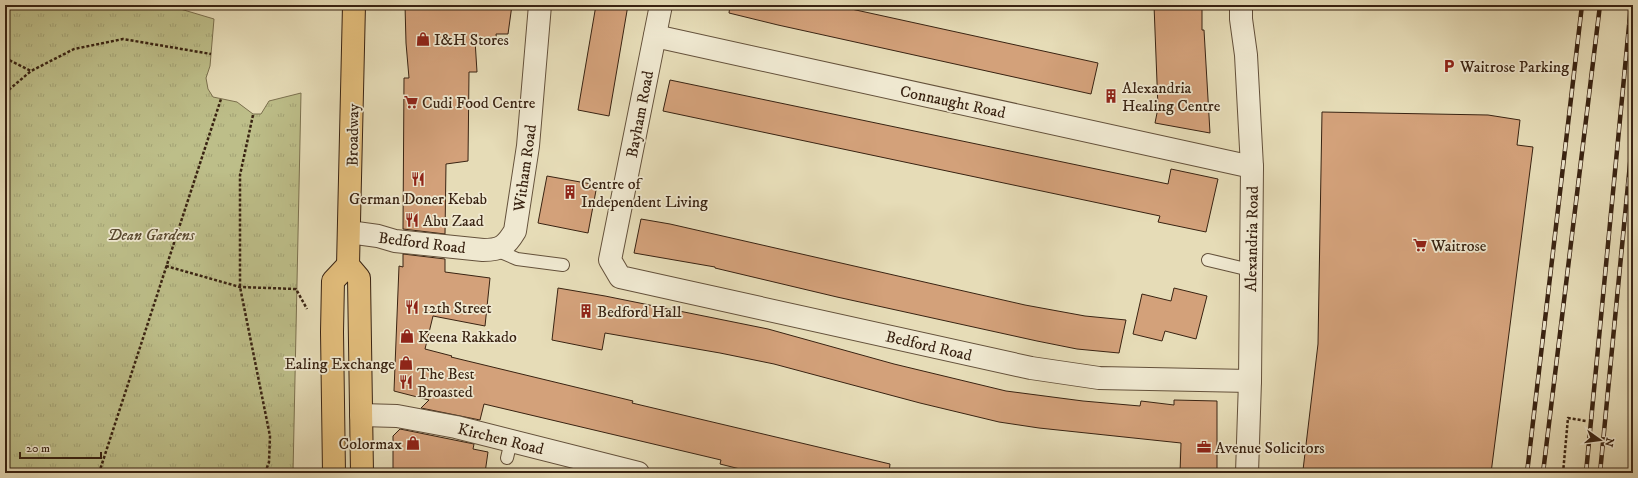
<svg xmlns="http://www.w3.org/2000/svg" width="1638" height="478" font-family="'IM FELL DW Pica',serif">
  <defs>
    <pattern id="park-tufts" width="24" height="20" patternUnits="userSpaceOnUse"><rect width="24" height="20" fill="#bdbe89"/><path d="M3 7l-1-3M5 7V3M7 7l1-3M15 17l-1-3M17 17v-4M19 17l1-3" fill="none" stroke="#a3a375"/></pattern>
  </defs>
  <rect width="100%" height="100%" fill="#e6dcb7"/>
  <filter id="stains"><feTurbulence type="fractalNoise" baseFrequency=".005" numOctaves="4"/><feColorMatrix values="0 0 0 0 .2 0 0 0 0 .09 0 0 0 0 .02 0 0 0 .5 -.17"/></filter>
  <radialGradient id="worn" r=".72"><stop offset=".6" stop-color="#630" stop-opacity="0"/><stop offset="1" stop-color="#630" stop-opacity=".3"/></radialGradient>
  <polygon fill="url(#park-tufts)" stroke="#7b704e" points="5,5 167,5 214,19 210,66 206,78 208,89 213,97 237,102 253,114 261,114 269,101 301,93 293,473 5,473"/>
  <g fill="#d3a17a" stroke="#392312">
    <polygon points="405,5 512,5 508,34 496,34 497,42 475,40 477,72 469,72 468,161 446,164 445,234 403,229 404,78 409,78 406,43"/>
    <polygon points="596,5 628,5 609,116 578,110"/>
    <polygon points="730,5 833,5 1098,63 1091,94 778,25 729,13"/>
    <polygon points="1154,5 1202,5 1202,30 1204,30 1210,133 1155,123 1158,108"/>
    <polygon points="670,80 1168,184 1171,169 1218,179 1206,232 1158,222 1160,216 663,111"/>
    <polygon points="1322,112 1488,115 1520,120 1517,145 1533,147 1491,473 1327,473 1303,470 1318,344"/>
    <polygon points="547,176 597,185 588,233 538,223"/>
    <polygon points="641,219 670,224 1025,305 1085,316 1126,320 1119,353 1077,349 1037,341 837,297 715,268 715,267 634,253"/>
    <polygon points="403,254 445,259 445,272 490,278 485,326 433,316 425,349 452,356 451,357 633,401 632,403 890,464 889,473 756,473 720,464 721,460 484,404 480,420 421,408 429,400 394,391 399,266 403,267"/>
    <polygon points="558,288 605,296 768,329 894,364 1006,391 1083,401 1140,406 1141,401 1174,405 1174,400 1217,401 1217,473 1180,473 1181,443 1039,428 999,422 920,403 774,364 720,353 605,333 602,350 552,340"/>
    <polygon points="1174,288 1207,296 1196,339 1165,331 1162,341 1133,334 1142,294 1171,301"/>
    <polygon points="400,429 474,444 473,449 488,452 485,473 393,473 393,436"/>
  </g>
  <g fill="none" stroke-linecap="round" stroke-linejoin="round">
    <defs>
      <g id="service">
        <polyline points="496,250 517,259 563,265"/>
        <polyline points="1208,260 1250,270"/>
        <polyline points="507,458 511,441"/>
      </g>
      <g id="minor">
        <polyline points="661,5 610,260 620,277 1031,368 1099,378 1250,381"/>
        <polyline points="1241,5 1241,19 1246,55 1252,167 1250,381 1247,473"/>
        <polyline points="655,36 1252,167"/>
        <path d="M349,232L378,236L395,241L483,250C501,250 506,246 515,231L528,146L540,5"/>
        <polyline points="361,415 397,416 456,427 638,473"/>
      </g>
      <g id="primary">
        <polyline points="354,5 348,265 359,278 362,473"/>
        <polyline points="334,473 332,332 333,281 348,265"/>
      </g>
    </defs>
    <use href="#service" stroke="#64513b" stroke-width="14"/>
    <use href="#minor" stroke="#64513b" stroke-width="24"/>
    <use href="#primary" stroke="#392312" stroke-width="24"/>
    <g stroke="#392312" stroke-width="2.5" stroke-dasharray="3 2" stroke-linecap="butt">
      <polyline points="5,58 31,71"/>
      <polyline points="5,93 31,71 74,49 123,39 211,54"/>
      <polyline points="253,115 240,175 240,287 270,436 269,462 265,473"/>
      <polyline points="166,266 240,287 296,289 307,309"/>
      <polyline points="99,473 221,99"/>
      <polyline points="1563,473 1568,418 1586,421"/>
    </g>
    <use href="#service" stroke="#efe8d0" stroke-width="12"/>
    <use href="#minor" stroke="#efe8d0" stroke-width="22"/>
    <use href="#primary" stroke="#e3be7c" stroke-width="22"/>
    <defs>
      <g id="rail">
        <polyline points="1527,473 1582,5"/>
        <polyline points="1543,473 1600,5"/>
        <polyline points="1586,473 1631,5"/>
        <polyline points="1600,473 1633,133"/>
      </g>
    </defs>
    <use href="#rail" stroke="#392312" stroke-width="4.5"/>
    <use href="#rail" stroke="#efe8d0" stroke-width="3" stroke-dasharray="9" stroke-linecap="butt"/>
  </g>
  <defs>
    <symbol id="shop-bare" viewBox="-9 -9 18 18"><path d="M-5-2.5h2.3a2.7 3.5 0 0 1 5.4 0H5L5.5 6h-11ZM-1.5-2.5h3a1.5 2.3 0 0 0-3 0Z" fill="#8f2418" stroke="#efe8d0" stroke-width="2.5" paint-order="stroke"/></symbol>
    <symbol id="parking-bare" viewBox="-9 -9 18 18"><path d="M-3.5-5.5H1a3.5 3.5 0 0 1 0 7H-1V5.5H-3.5ZM-1-3.4V-.6H.8a1.4 1.4 0 0 0 0-2.8Z" fill="#8f2418" stroke="#efe8d0" stroke-width="2.5" paint-order="stroke"/></symbol>
    <symbol id="building-bare" viewBox="-9 -9 18 18"><path d="M-4-6H4V6H1V3H-1V6H-4ZM-2.5-4.3h1.7v1.8h-1.7ZM.8-4.3h1.7v1.8H.8ZM-2.5-1h1.7V.8h-1.7ZM.8-1h1.7V.8H.8Z" fill="#8f2418" stroke="#efe8d0" stroke-width="2.5" paint-order="stroke"/></symbol>
    <symbol id="supermarket-bare" viewBox="-9 -9 18 18"><path d="M-6-5.5h2.5l.6 2H6L4.5 2H-2.5L-4.4-4H-6ZM-1.5 3.2a1.3 1.3 0 1 0 .1 0ZM3 3.2a1.3 1.3 0 1 0 .1 0Z" fill="#8f2418" stroke="#efe8d0" stroke-width="2.5" paint-order="stroke"/></symbol>
    <symbol id="restaurant-bare" viewBox="-9 -9 18 18"><path d="M-5-6h1v4h1v-4h1v4h1v-4h1v5L-1.5 .5V6h-2V.5L-5-1ZM5-6V6H3V1.5H1.5Q1.5-4 5-6Z" fill="#8f2418" stroke="#efe8d0" stroke-width="2.5" paint-order="stroke"/></symbol>
    <symbol id="office-bare" viewBox="-9 -9 18 18"><path d="M-6-3h4V-5.5h4V-3h4V5H-6ZM-1-4.5V-3h2v-1.5ZM-6 0V1H6V0Z" fill="#8f2418" stroke="#efe8d0" stroke-width="2.5" paint-order="stroke"/></symbol>
  </defs>
  <g fill-rule="evenodd">
    <use href="#shop-bare" x="413" y="29" width="20" height="20"/>
    <use href="#parking-bare" x="1439" y="56" width="20" height="20"/>
    <use href="#building-bare" x="1101" y="86" width="20" height="20"/>
    <use href="#supermarket-bare" x="401" y="92" width="20" height="20"/>
    <use href="#restaurant-bare" x="408" y="169" width="20" height="20"/>
    <use href="#building-bare" x="560" y="182" width="20" height="20"/>
    <use href="#restaurant-bare" x="402" y="210" width="20" height="20"/>
    <use href="#supermarket-bare" x="1410" y="235" width="20" height="20"/>
    <use href="#restaurant-bare" x="402" y="297" width="20" height="20"/>
    <use href="#building-bare" x="576" y="301" width="20" height="20"/>
    <use href="#shop-bare" x="397" y="326" width="20" height="20"/>
    <use href="#shop-bare" x="396" y="353" width="20" height="20"/>
    <use href="#restaurant-bare" x="396" y="372" width="20" height="20"/>
    <use href="#shop-bare" x="403" y="433" width="20" height="20"/>
    <use href="#office-bare" x="1194" y="437" width="20" height="20"/>
  </g>
  <g text-anchor="middle" stroke-width="3.5" stroke-linejoin="round" paint-order="stroke">
    <g font-size="16" fill="#392312" stroke="#efe8d0" text-anchor="start">
      <text x="434" y="45">I&amp;H Stores</text>
      <text x="1460" y="72">Waitrose Parking</text>
      <text x="1122" y="93">Alexandria<tspan x="1122" dy="18">Healing Centre</tspan></text>
      <text x="422" y="108">Cudi Food Centre</text>
      <text x="581" y="189">Centre of<tspan x="581" dy="18">Independent Living</tspan></text>
      <text x="418" y="204" text-anchor="middle">German Doner Kebab</text>
      <text x="423" y="226">Abu Zaad</text>
      <text x="1431" y="251">Waitrose</text>
      <text x="423" y="313">12th Street</text>
      <text x="597" y="317">Bedford Hall</text>
      <text x="418" y="342">Keena Rakkado</text>
      <text x="395" y="369" text-anchor="end">Ealing Exchange</text>
      <text x="417" y="379">The Best<tspan x="417" dy="18">Broasted</tspan></text>
      <text x="402" y="449" text-anchor="end">Colormax</text>
      <text x="1215" y="453">Avenue Solicitors</text>
    </g>
    <g font-size="16" fill="#392312" stroke="#efe8d0">
      <text transform="translate(953 101) rotate(12)" y="6">Connaught Road</text>
      <text transform="translate(639 114) rotate(-79)" y="6">Bayham Road</text>
      <text transform="translate(352 135) rotate(-89)" y="6">Broadway</text>
      <text transform="translate(524 168) rotate(-82)" y="6">Witham Road</text>
      <text transform="translate(1251 239) rotate(-89)" y="6">Alexandria Road</text>
      <text transform="translate(422 242) rotate(7)" y="6">Bedford Road</text>
      <text transform="translate(929 345) rotate(13)" y="6">Bedford Road</text>
      <text transform="translate(501 438) rotate(14)" y="6">Kirchen Road</text>
    </g>
    <g font-size="16" font-style="italic" fill="#5a4a30" stroke="#efe8d0">
      <text x="151" y="240">Dean Gardens</text>
    </g>
  </g>
  <rect width="1638" height="478" fill="none" stroke="#e6dcb7" stroke-width="20"/>
  <rect x="6" y="6" width="1626" height="466" fill="none" stroke="#392312" stroke-width="2"/>
  <rect x="10" y="10" width="1618" height="458" fill="none" stroke="#392312"/>
  <g transform="translate(1600 440) rotate(104)" stroke="#efe8d0" stroke-width="3" paint-order="stroke">
  <path d="M0-3L7 15L0 10L-7 15Z" fill="#392312"/>
  <text y="-6" font-size="11" font-weight="bold" text-anchor="middle" fill="#392312">N</text>
  </g>
  <path d="M20 452v6h81v-6" fill="none" stroke="#392312" stroke-width="2"/>
  <text x="26" y="452" font-size="12" fill="#392312" stroke="#efe8d0" stroke-width="3" paint-order="stroke">20 m</text>
  <rect width="100%" height="100%" filter="url(#stains)"/>
  <rect width="100%" height="100%" fill="url(#worn)"/>
</svg>
